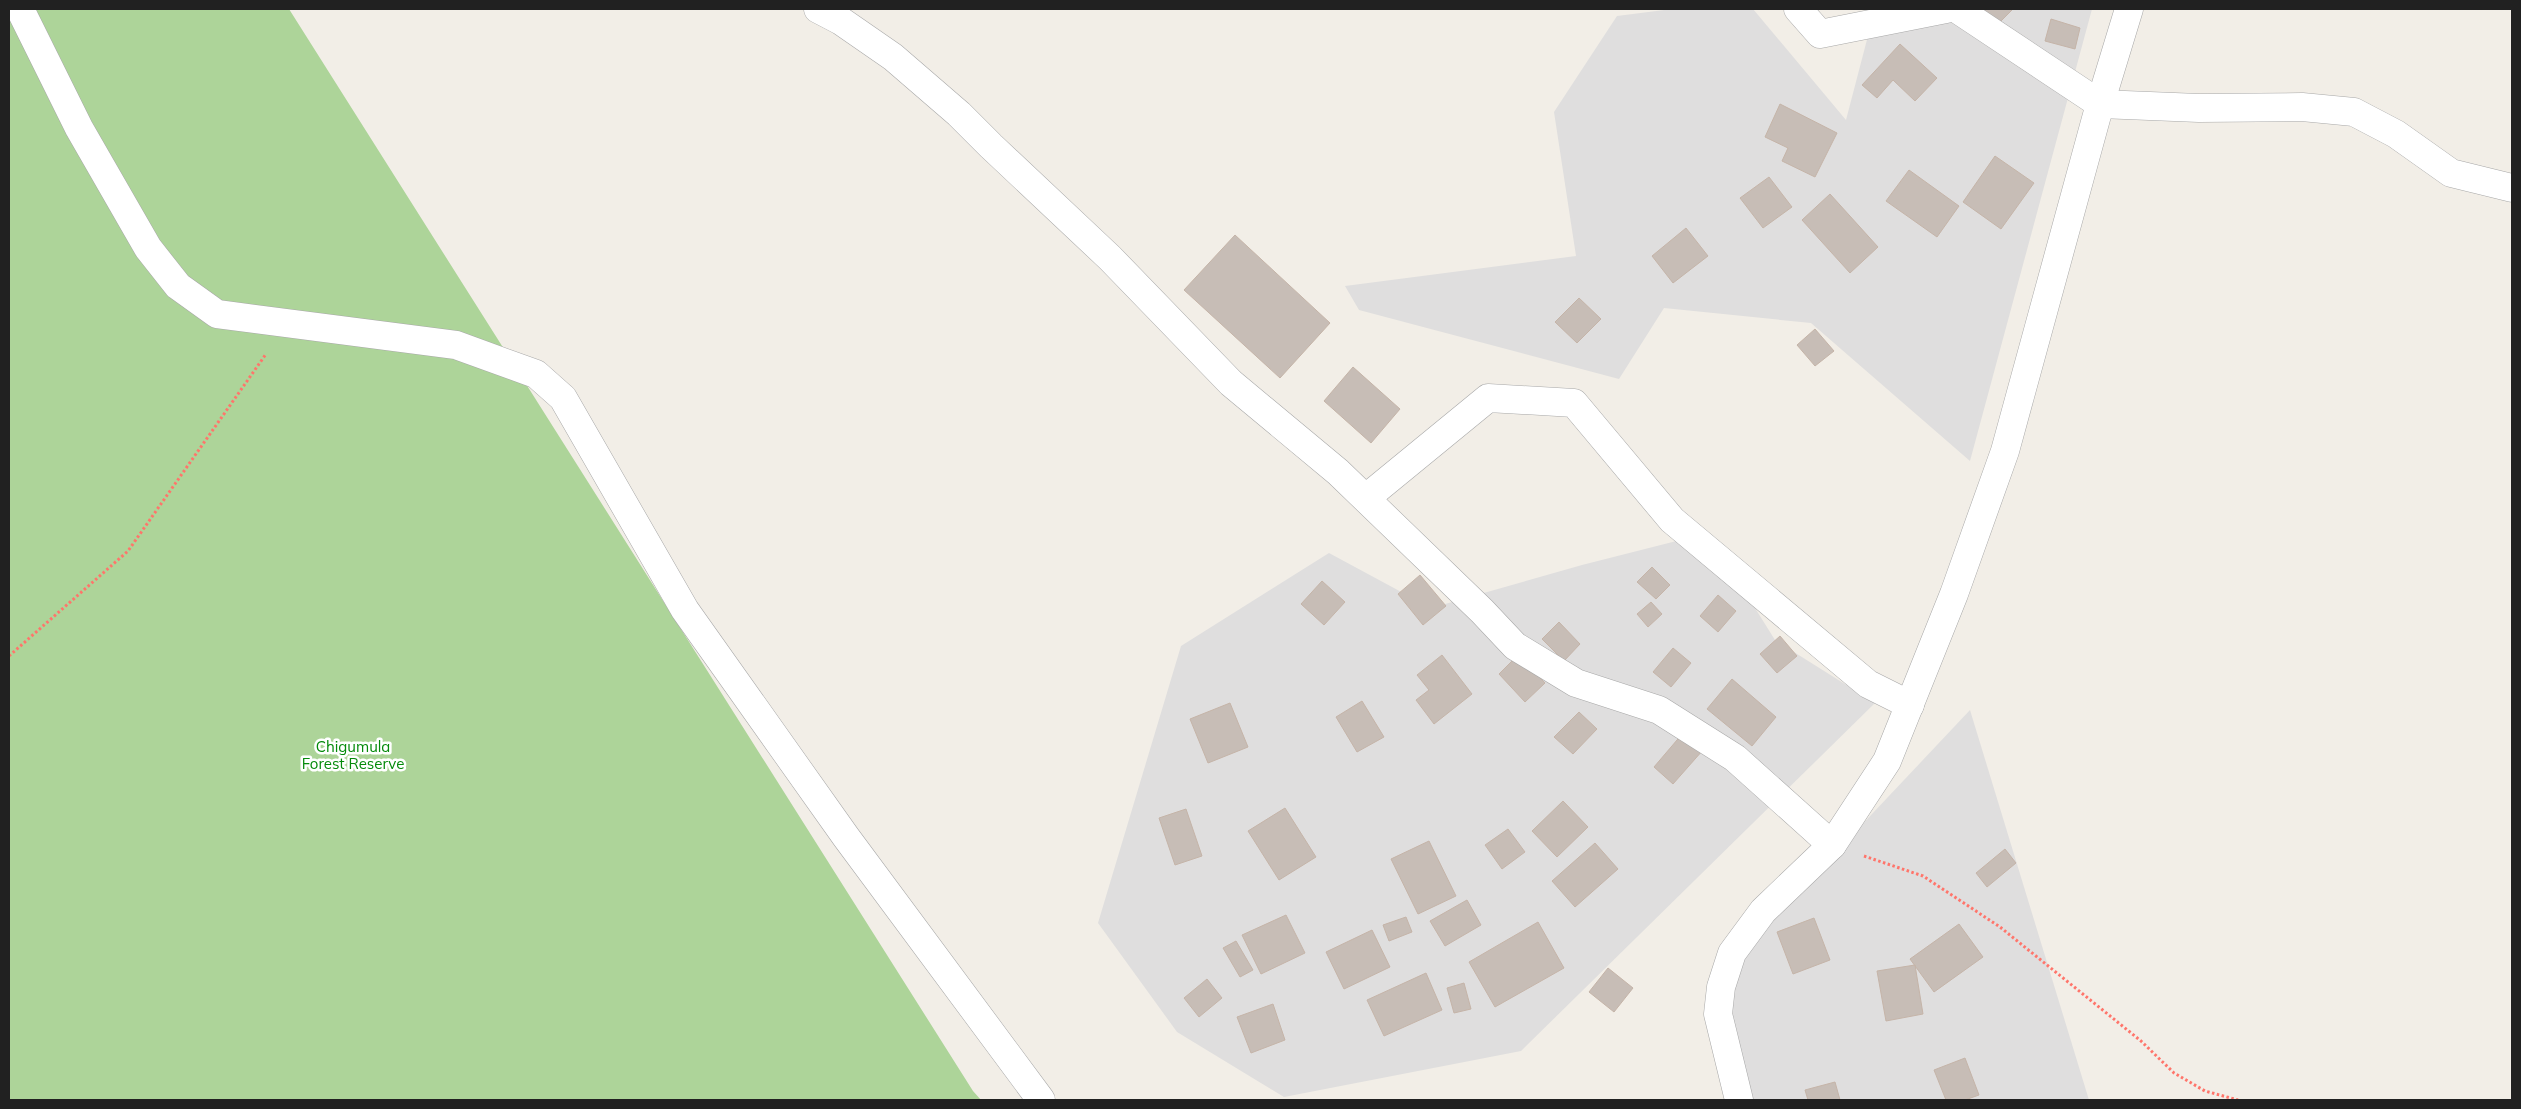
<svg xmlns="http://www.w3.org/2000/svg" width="2521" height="1109" font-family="Mulish,sans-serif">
  <rect width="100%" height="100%" fill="#f2eee7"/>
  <g fill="#dfdede">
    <polygon points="1672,9 1753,9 1846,120 1875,9 2092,9 1970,461 1811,323 1664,308 1619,379 1359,310 1345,286 1576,256 1554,112 1617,16"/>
    <polygon points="1708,533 1775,640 1875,703 1521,1051 1284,1097 1177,1032 1098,923 1181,646 1329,553 1431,608 1582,565"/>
    <polygon points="1970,710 2089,1100 1750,1100 1724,971"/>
  </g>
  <polygon fill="#add499" points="9,9 289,9 973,1091 981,1100 9,1100"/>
  <g fill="#c7bdb6" stroke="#c5b4a8">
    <polygon points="1980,9 2013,9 1997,25"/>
    <polygon points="2051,19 2080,28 2075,49 2045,41"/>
    <polygon points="1900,44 1937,78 1915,101 1893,80 1877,98 1862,85"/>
    <polygon points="1780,104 1837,133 1815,177 1782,161 1788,148 1765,137"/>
    <polygon points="1995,156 2034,183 2001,229 1963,202"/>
    <polygon points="1909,170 1959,206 1937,237 1886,201"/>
    <polygon points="1769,177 1792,207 1763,228 1740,198"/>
    <polygon points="1830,194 1878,247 1850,273 1802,220"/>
    <polygon points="1686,228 1708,256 1673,283 1652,256"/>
    <polygon points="1235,235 1330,323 1280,378 1184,290"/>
    <polygon points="1579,298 1601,319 1577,343 1555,322"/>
    <polygon points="1815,329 1834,351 1815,366 1797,345"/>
    <polygon points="1353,367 1400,409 1371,443 1324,401"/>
    <polygon points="1652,567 1670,585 1656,599 1637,582"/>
    <polygon points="1420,575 1446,606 1423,625 1398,594"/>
    <polygon points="1322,581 1345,602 1324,625 1301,604"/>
    <polygon points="1718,595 1736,611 1718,632 1700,616"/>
    <polygon points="1651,602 1662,614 1648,627 1637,614"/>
    <polygon points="1559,622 1580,644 1564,661 1542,639"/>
    <polygon points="1780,636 1797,656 1777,673 1760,654"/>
    <polygon points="1673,648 1691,663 1671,687 1653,672"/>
    <polygon points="1442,655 1472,694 1434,724 1416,700 1429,690 1417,675"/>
    <polygon points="1518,655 1545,683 1525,702 1499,674"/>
    <polygon points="1732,679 1776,717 1752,746 1707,709"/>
    <polygon points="1362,701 1384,737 1357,752 1336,717"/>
    <polygon points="1230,703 1248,747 1208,763 1190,719"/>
    <polygon points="1579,712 1597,729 1573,754 1554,737"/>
    <polygon points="1683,733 1703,750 1673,784 1654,767"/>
    <polygon points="1563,801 1588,827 1557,857 1532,831"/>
    <polygon points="1285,808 1316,857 1279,880 1248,831"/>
    <polygon points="1186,809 1202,856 1175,865 1159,818"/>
    <polygon points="1508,829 1525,852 1502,869 1485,845"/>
    <polygon points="1429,841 1456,896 1418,914 1391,859"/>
    <polygon points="1595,843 1618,869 1575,907 1552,881"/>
    <polygon points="2005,849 2016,863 1987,887 1976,873"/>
    <polygon points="1467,900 1481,925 1445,946 1430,921"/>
    <polygon points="1286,915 1305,953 1261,974 1242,935"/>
    <polygon points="1406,917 1412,932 1389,941 1383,925"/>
    <polygon points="1814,918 1830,960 1793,974 1777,932"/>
    <polygon points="1538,922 1564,968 1495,1007 1469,962"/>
    <polygon points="1959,924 1983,957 1934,992 1910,959"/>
    <polygon points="1372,930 1390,967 1344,989 1326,952"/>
    <polygon points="1236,941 1253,970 1240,977 1223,948"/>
    <polygon points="1915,965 1923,1014 1886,1021 1877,971"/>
    <polygon points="1608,968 1633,988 1614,1012 1589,992"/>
    <polygon points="1426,973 1442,1010 1384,1036 1367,1000"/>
    <polygon points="1207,979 1222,998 1199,1017 1184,998"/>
    <polygon points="1464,983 1471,1009 1454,1013 1447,988"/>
    <polygon points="1273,1004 1285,1040 1251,1053 1237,1017"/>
    <polygon points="1965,1058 1979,1095 1965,1100 1946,1100 1934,1070"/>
    <polygon points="1835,1082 1840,1100 1808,1100 1805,1090"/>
  </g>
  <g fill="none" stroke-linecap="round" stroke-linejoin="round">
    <defs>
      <g id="minor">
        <polyline points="20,9 79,128 148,248 178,286 217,314 456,345 536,374 563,398 685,610 846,837 1041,1100"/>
        <polyline points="818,9 841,21 893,57 959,114 991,146 1110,258 1231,383 1338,472 1482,611 1515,646 1576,683 1659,710 1735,758 1832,845"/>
        <polyline points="1798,9 1820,34 1946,9"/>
        <polyline points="1957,9 2100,104 2199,108 2302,107 2354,112 2396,134 2451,173 2512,188"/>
        <polyline points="1366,498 1488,398 1574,403 1672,520 1868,684 1910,705"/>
        <polyline points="1739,1100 1718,1014 1721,987 1732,953 1763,911 1832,845 1887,761 1954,594 2005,451 2100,104 2129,9"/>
      </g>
    </defs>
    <use href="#minor" stroke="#a8a8a8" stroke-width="29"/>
    <g stroke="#ff756b" stroke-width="3" stroke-dasharray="2.5 2.5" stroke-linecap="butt">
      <polyline points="9,656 128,551 266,354"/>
      <polyline points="1864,856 1923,876 2000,927 2141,1041 2174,1073 2205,1091 2238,1100"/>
    </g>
    <use href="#minor" stroke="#fff" stroke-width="28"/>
  </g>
  <g text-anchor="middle" stroke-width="5" stroke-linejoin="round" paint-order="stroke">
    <g font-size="15" fill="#048a0a" stroke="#fff">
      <text x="353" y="752">Chigumula<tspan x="353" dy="17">Forest Reserve</tspan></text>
    </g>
  </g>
  <rect width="2521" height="1109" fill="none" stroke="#212121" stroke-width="20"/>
</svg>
